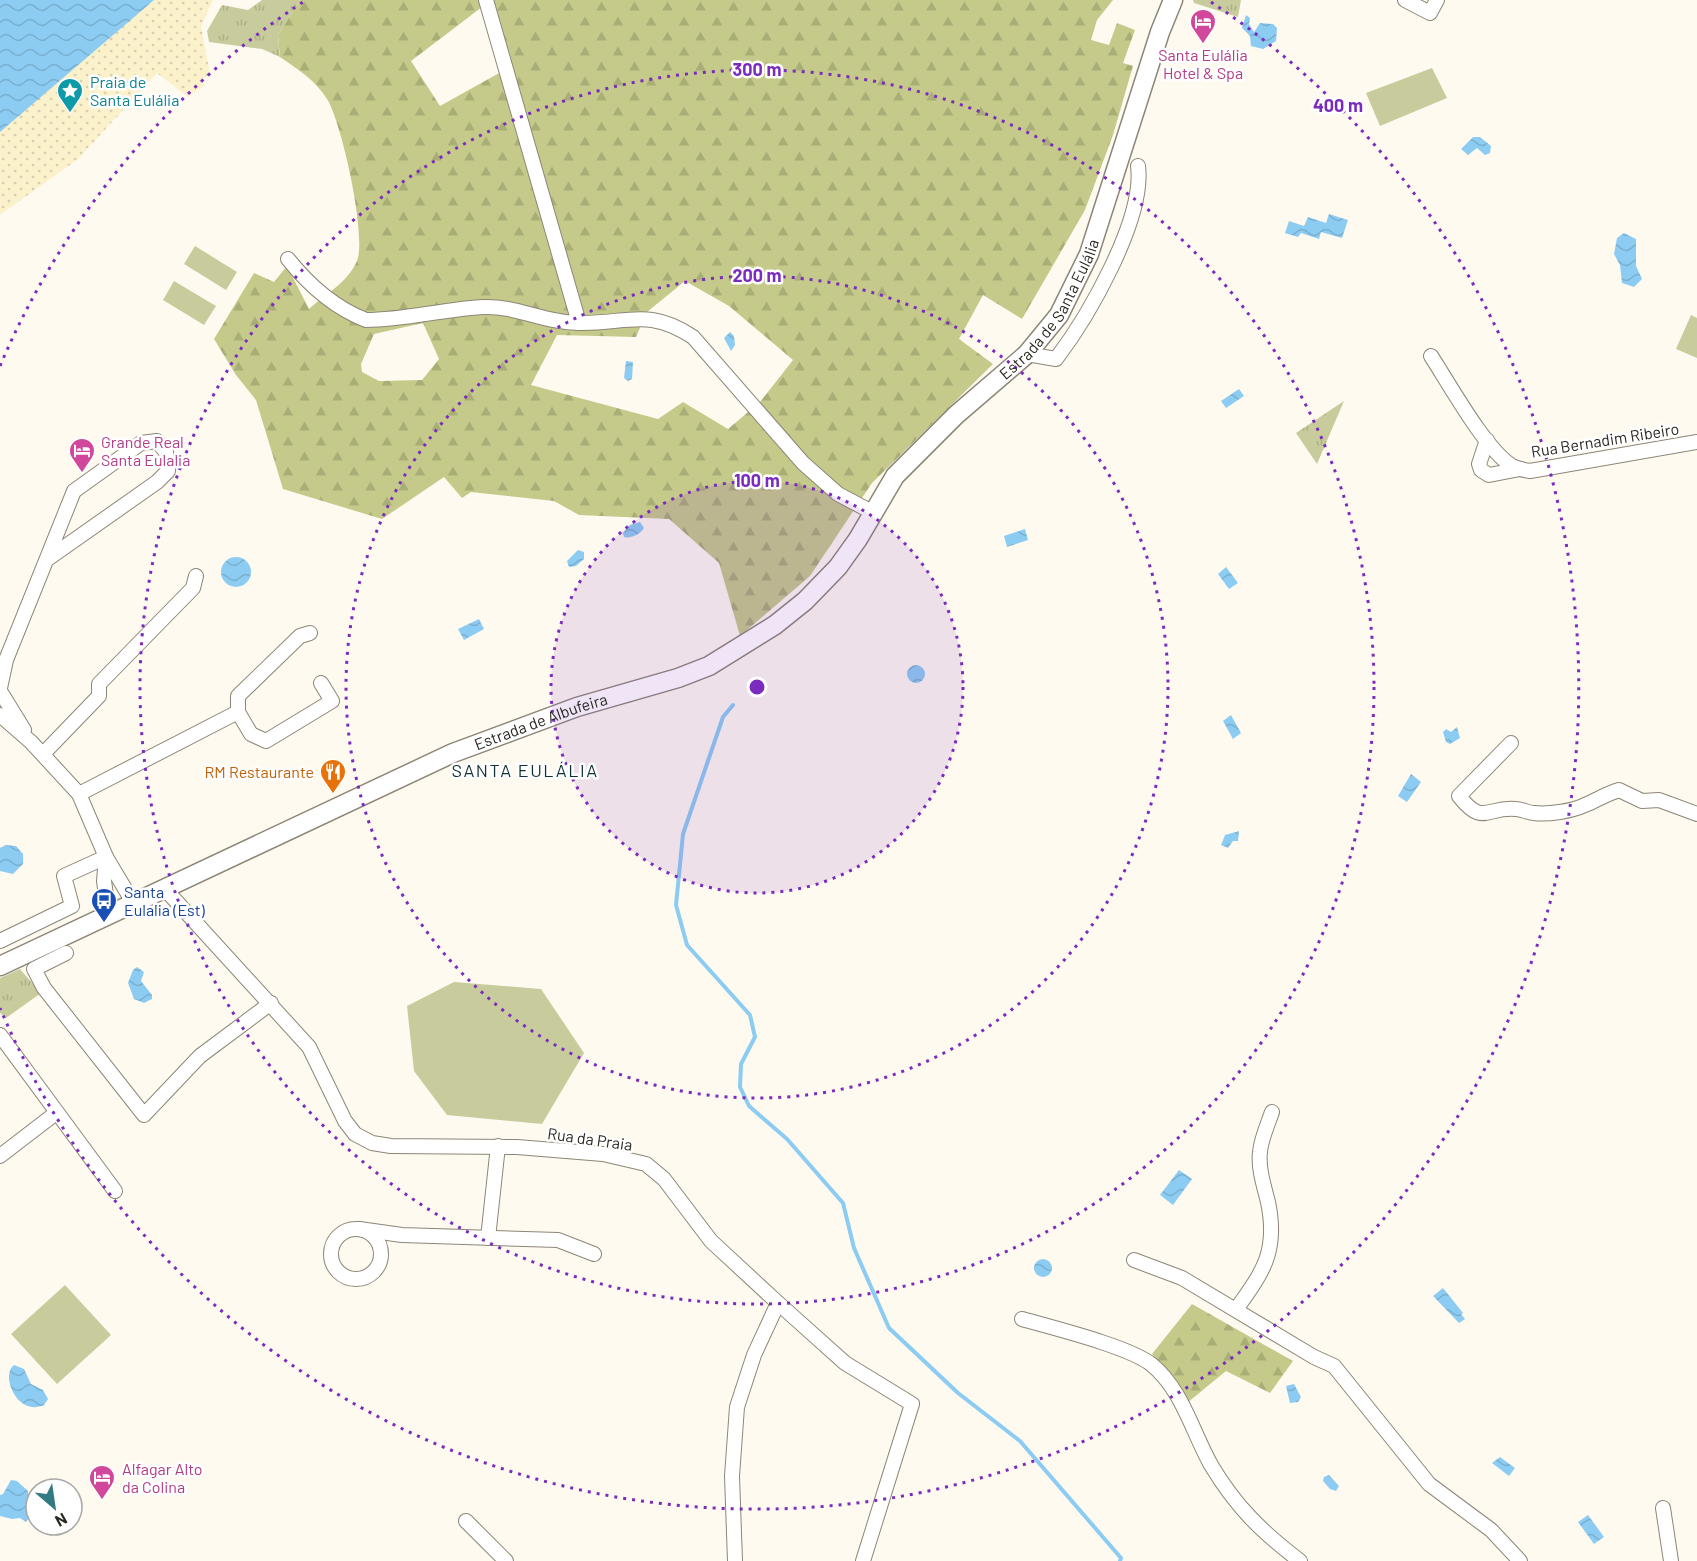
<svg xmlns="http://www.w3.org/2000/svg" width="1697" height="1561" font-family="Barlow,sans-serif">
  <defs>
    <pattern id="grass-tufts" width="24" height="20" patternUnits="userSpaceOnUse" patternTransform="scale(1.5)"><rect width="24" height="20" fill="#c8cc9d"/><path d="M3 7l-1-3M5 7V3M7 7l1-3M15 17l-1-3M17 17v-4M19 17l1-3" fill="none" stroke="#acaf87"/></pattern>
    <pattern id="forest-firs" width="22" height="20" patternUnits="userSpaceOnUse" patternTransform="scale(1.5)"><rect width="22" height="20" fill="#c5ca8a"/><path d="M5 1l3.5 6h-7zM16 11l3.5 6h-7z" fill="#a9ae77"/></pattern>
    <pattern id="sand-dots" width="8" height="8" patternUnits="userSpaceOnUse" patternTransform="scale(1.5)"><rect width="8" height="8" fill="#fbf1cb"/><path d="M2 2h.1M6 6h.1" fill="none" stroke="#d7cfae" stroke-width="1.8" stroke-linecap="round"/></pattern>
    <pattern id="water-waves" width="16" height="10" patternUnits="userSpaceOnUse" patternTransform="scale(1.5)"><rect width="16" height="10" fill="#8cccf2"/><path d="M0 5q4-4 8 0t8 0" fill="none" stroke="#79afcf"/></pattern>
  </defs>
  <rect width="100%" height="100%" fill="#fefaf0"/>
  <g fill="url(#grass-tufts)">
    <polygon points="262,0 300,0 278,35 280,57 262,49 209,42 207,31 222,5 248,10"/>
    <polygon points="1193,0 1241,0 1238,17 1194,3"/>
    <polygon points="1344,401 1317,464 1296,433"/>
    <polygon points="20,969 41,993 6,1018 0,1013 0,978"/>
  </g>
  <g fill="url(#forest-firs)" fill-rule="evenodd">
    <path d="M300,0H1113L1097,20L1091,40L1109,45L1117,23L1135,30L1123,63L1133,66L1113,135L1085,210L1022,319L983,295L959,339L993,364L872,483L810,576L740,636L719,563L669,519L579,515L554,501L471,492L462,498L444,477L382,519L283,489L256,400L236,375L214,339L254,273L274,282L287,266L309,309C327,293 347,283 357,261C367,237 342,123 327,99C315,80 299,70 280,57L278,35ZM482,7L501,72L440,106L411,61ZM685,281L729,306L793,360L760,402L728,429L683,402L658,419L531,385L557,335L636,337L647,312ZM423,323L439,359L422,380L379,381L362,372L361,364L374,334Z"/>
    <polygon points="1192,1304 1293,1361 1270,1393 1226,1371 1187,1403 1171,1375 1152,1354"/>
  </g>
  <polygon fill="url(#sand-dots)" points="28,0 213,0 201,26 210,74 201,80 205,85 188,97 157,73 78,159 0,215 0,32"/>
  <g fill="#c8cc9d">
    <polygon points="1432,68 1447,98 1380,126 1366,93"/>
    <polygon points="195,246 237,272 226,290 184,264"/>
    <polygon points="174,281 216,306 204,325 163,300"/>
    <polygon points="1691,315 1697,318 1697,358 1676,349"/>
    <polygon points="454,982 541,989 584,1053 542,1124 447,1115 414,1071 407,1006"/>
    <polygon points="65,1285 111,1335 57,1384 11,1334"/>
  </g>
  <g fill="url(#water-waves)">
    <polygon points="0,0 154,0 0,132"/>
    <polygon points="1246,15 1250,18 1249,24 1254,32 1260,23 1273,24 1277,28 1276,41 1263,49 1251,46 1250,36 1242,28"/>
    <polygon points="1473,137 1480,137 1491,146 1490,153 1485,155 1477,148 1468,155 1461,149"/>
    <polygon points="1329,214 1348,220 1342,238 1321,232 1319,239 1301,233 1298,237 1285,233 1289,221 1304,226 1308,217 1326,223"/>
    <polygon points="1624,233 1636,239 1636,266 1642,279 1634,287 1622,283 1620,265 1614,254 1617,238"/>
    <polygon points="730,332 734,336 735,345 731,351 724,338"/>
    <polygon points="626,361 633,362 632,379 628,381 624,378"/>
    <polygon points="1239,389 1244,396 1226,408 1221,401"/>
    <path d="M640,522L644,528C641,534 630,539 624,537L623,533L630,525Z"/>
    <polygon points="1025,529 1028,540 1007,547 1004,536"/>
    <polygon points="578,550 584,552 584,559 576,566 569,567 567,561"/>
    <circle cx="236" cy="572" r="15"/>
    <polygon points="1226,567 1238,583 1229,589 1218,574"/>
    <polygon points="479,619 484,629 464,640 458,629"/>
    <circle cx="916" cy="674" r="9"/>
    <polygon points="1231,715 1241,733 1233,739 1223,721"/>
    <polygon points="1457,727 1460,738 1450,744 1446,742 1443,732 1446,729 1451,732"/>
    <polygon points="1411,774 1421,782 1407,802 1398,796"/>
    <polygon points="1239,831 1238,841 1233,841 1228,848 1221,845 1225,835"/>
    <polygon points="6,845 16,846 23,854 23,864 13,874 0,871 0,848"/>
    <polygon points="137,967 144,972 141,981 152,995 152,999 144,1003 134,999 128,983 133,970"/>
    <polygon points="1179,1170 1192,1179 1173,1205 1160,1195"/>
    <circle cx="1043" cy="1268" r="9"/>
    <polygon points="1443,1288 1463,1313 1461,1314 1465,1319 1459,1323 1433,1296"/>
    <path d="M14,1365L24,1369L31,1384L43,1390L48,1399L44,1405C17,1417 0,1375 14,1365Z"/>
    <polygon points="1294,1384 1301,1397 1298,1402 1290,1403 1286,1386"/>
    <polygon points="1500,1457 1515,1468 1509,1476 1492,1463"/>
    <polygon points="1329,1475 1339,1486 1336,1491 1330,1489 1323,1481 1324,1477"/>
    <polygon points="11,1480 17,1481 28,1491 28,1505 34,1509 26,1522 20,1518 12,1519 0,1516 0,1495 3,1494"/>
    <polygon points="1588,1515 1604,1537 1594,1544 1578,1522"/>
  </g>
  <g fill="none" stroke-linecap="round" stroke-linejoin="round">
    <polyline stroke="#8cccf2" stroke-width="4" points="733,705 723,717 683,834 676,905 687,945 750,1015 755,1037 741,1064 740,1087 749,1106 787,1139 843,1203 854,1248 889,1328 958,1393 1020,1441 1121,1558 1120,1561"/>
    <defs>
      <g id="minor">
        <polyline points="486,0 579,323"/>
        <polyline points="1405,0 1430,13 1437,0"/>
        <path d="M288,259C308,284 335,308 366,320C405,320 444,309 484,307C517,306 546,323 579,323C627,324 648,307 693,337L803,463L838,494L872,512"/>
        <path d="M1027,354L1056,359C1088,317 1145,219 1138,166"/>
        <path d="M1431,356C1450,385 1485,449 1512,466C1518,469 1524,470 1530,471L1697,442"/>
        <polyline points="1487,440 1479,464 1481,470 1489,475 1520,469"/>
        <polyline points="0,688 6,660 74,491 141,443 157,441 166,452 168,471 157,482 49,558"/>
        <polyline points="0,691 24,730"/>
        <polyline points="238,712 251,734 266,741 332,701 321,683"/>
        <polyline points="0,715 31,742 79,794 106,857 134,904"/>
        <path d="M1511,743L1459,796C1483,827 1487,806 1516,809C1522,809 1528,813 1534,813C1548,815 1572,811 1585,805C1597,800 1606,794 1619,790L1642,801L1659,800L1697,814"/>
        <polyline points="43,754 99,696 99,684 193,588 196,576"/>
        <polyline points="79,794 238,712 238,696 300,636 310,633"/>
        <polyline points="106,857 104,881 109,916"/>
        <polyline points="165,889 309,1047 345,1121 355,1134 372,1143 391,1146 517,1147 603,1154 646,1164 664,1179 711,1241 778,1303 845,1363 912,1404 863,1561"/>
        <polyline points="0,941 72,906 64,876 106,857"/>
        <polyline points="66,953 34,969 44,988 144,1115 200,1056 271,1003"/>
        <polyline points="0,1035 115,1191"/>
        <polyline points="0,1156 56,1113"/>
        <polyline points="359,1229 402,1235 558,1240 594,1254"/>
        <circle cx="356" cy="1254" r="25"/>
        <polyline points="488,1238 498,1146"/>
        <polyline points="1134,1260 1182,1278 1314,1357 1334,1366 1429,1484 1491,1530 1520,1561"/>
        <path d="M1237,1308C1264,1271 1278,1250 1268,1202C1264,1186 1258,1168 1260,1152C1261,1139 1268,1124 1272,1112"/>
        <path d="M1022,1319C1053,1328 1127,1346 1151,1364C1182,1389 1192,1431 1211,1465C1236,1507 1262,1532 1300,1561"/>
        <polyline points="1663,1508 1671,1561"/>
        <polyline points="466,1521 506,1561"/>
        <polyline points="735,1561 732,1476 737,1407 754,1355 778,1303"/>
      </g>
      <g id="tertiary">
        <path id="s1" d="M0,966L453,753L577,707L678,678L709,666L775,625L805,601L838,567L858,539L895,476L956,415L1027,354L1059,315L1089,254L1160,32L1173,0"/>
      </g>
    </defs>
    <use href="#minor" stroke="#8d8677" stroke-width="16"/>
    <use href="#tertiary" stroke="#8d8677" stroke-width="21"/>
    <use href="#minor" stroke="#fff" stroke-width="14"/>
    <use href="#tertiary" stroke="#fff" stroke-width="18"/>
  </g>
  <circle cx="757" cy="687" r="206" fill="#7b2cbf" fill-opacity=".12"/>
  <g fill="none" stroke="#7b2cbf" stroke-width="3" stroke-dasharray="3 6">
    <circle cx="757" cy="687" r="206"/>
    <circle cx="757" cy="687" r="411"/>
    <circle cx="757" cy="687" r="617"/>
    <path d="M0 366A822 822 0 0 1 303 2M1211 2A822 822 0 1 1 0 1008"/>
  </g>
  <defs>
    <symbol id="hotel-pin" viewBox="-11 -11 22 30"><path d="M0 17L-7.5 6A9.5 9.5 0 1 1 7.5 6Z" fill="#d1479c" stroke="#fff"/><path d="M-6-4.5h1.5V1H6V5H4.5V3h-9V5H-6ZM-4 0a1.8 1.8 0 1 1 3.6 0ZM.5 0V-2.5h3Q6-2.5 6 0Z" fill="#fff"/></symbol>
    <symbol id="sight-pin" viewBox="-11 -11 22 30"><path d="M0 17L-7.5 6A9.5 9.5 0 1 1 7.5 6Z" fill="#0f9aa8" stroke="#fff"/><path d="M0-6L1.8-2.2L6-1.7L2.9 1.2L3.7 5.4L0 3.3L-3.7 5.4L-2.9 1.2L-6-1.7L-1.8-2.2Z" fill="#fff"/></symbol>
    <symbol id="restaurant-pin" viewBox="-11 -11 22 30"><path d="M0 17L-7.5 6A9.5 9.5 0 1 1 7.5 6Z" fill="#e8710a" stroke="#fff"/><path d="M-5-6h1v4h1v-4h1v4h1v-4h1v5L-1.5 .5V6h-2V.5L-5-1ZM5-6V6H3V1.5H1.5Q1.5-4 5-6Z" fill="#fff"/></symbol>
    <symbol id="bus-pin" viewBox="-11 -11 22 30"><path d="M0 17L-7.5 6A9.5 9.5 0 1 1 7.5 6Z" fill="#1a4fb4" stroke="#fff"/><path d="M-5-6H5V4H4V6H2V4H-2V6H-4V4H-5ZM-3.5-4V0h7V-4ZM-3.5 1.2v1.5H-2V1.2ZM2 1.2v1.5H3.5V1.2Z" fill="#fff"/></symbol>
  </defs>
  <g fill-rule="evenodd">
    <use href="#hotel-pin" x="1188" y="7" width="30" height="40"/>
    <use href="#sight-pin" x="55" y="76" width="30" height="40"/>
    <use href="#hotel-pin" x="67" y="436" width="30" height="40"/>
    <use href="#restaurant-pin" x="318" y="757" width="30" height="40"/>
    <use href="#bus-pin" x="89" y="886" width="30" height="40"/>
    <use href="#hotel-pin" x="87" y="1463" width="30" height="40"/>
  </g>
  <g text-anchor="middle" stroke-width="5" stroke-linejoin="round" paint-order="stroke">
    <g font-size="16" fill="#b23c85" stroke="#fff" text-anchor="start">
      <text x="1203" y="61" text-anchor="middle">Santa Eulália<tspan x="1203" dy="18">Hotel &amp; Spa</tspan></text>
      <text x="101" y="448">Grande Real<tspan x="101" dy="18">Santa Eulalia</tspan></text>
      <text x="122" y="1475">Alfagar Alto<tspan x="122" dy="18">da Colina</tspan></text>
    </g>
    <g font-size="16" fill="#0d838f" stroke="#fff" text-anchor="start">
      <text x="90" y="88">Praia de<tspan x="90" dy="18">Santa Eulália</tspan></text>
    </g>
    <g font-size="16" fill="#2b2822" stroke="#fff">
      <text dy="6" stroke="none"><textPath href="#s1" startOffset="1272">Estrada de Santa Eulália</textPath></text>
      <text transform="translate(1605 440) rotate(-9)" y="6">Rua Bernadim Ribeiro</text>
      <text dy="6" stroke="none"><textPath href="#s1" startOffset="594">Estrada de Albufeira</textPath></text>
      <text transform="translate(590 1139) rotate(8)" y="6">Rua da Praia</text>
    </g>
    <g font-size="16" fill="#c56008" stroke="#fff" text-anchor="end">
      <text x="314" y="778">RM Restaurante</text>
    </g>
    <g font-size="16" fill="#164399" stroke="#fff" text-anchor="start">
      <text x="124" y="898">Santa<tspan x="124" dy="18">Eulalia (Est)</tspan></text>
    </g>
    <g font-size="18" letter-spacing="1.5" fill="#0f3235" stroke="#fff">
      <text x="525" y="777">SANTA EULÁLIA</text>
    </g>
  </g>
  <circle cx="757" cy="687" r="9" fill="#7b2cbf" stroke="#fff" stroke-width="3"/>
  <g font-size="18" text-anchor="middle" font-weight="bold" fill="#7b2cbf" stroke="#fff" stroke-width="5" stroke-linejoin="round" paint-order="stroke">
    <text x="757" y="76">300 m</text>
    <text x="1338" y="112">400 m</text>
    <text x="757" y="282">200 m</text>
    <text x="757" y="487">100 m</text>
  </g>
  <g transform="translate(54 1507) rotate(151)"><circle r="28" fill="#ffffff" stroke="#aaa9a7" stroke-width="1.5"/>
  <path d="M0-4.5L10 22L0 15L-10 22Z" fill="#337b83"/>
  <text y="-9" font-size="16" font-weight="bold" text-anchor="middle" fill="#2b2822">N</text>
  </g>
</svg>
